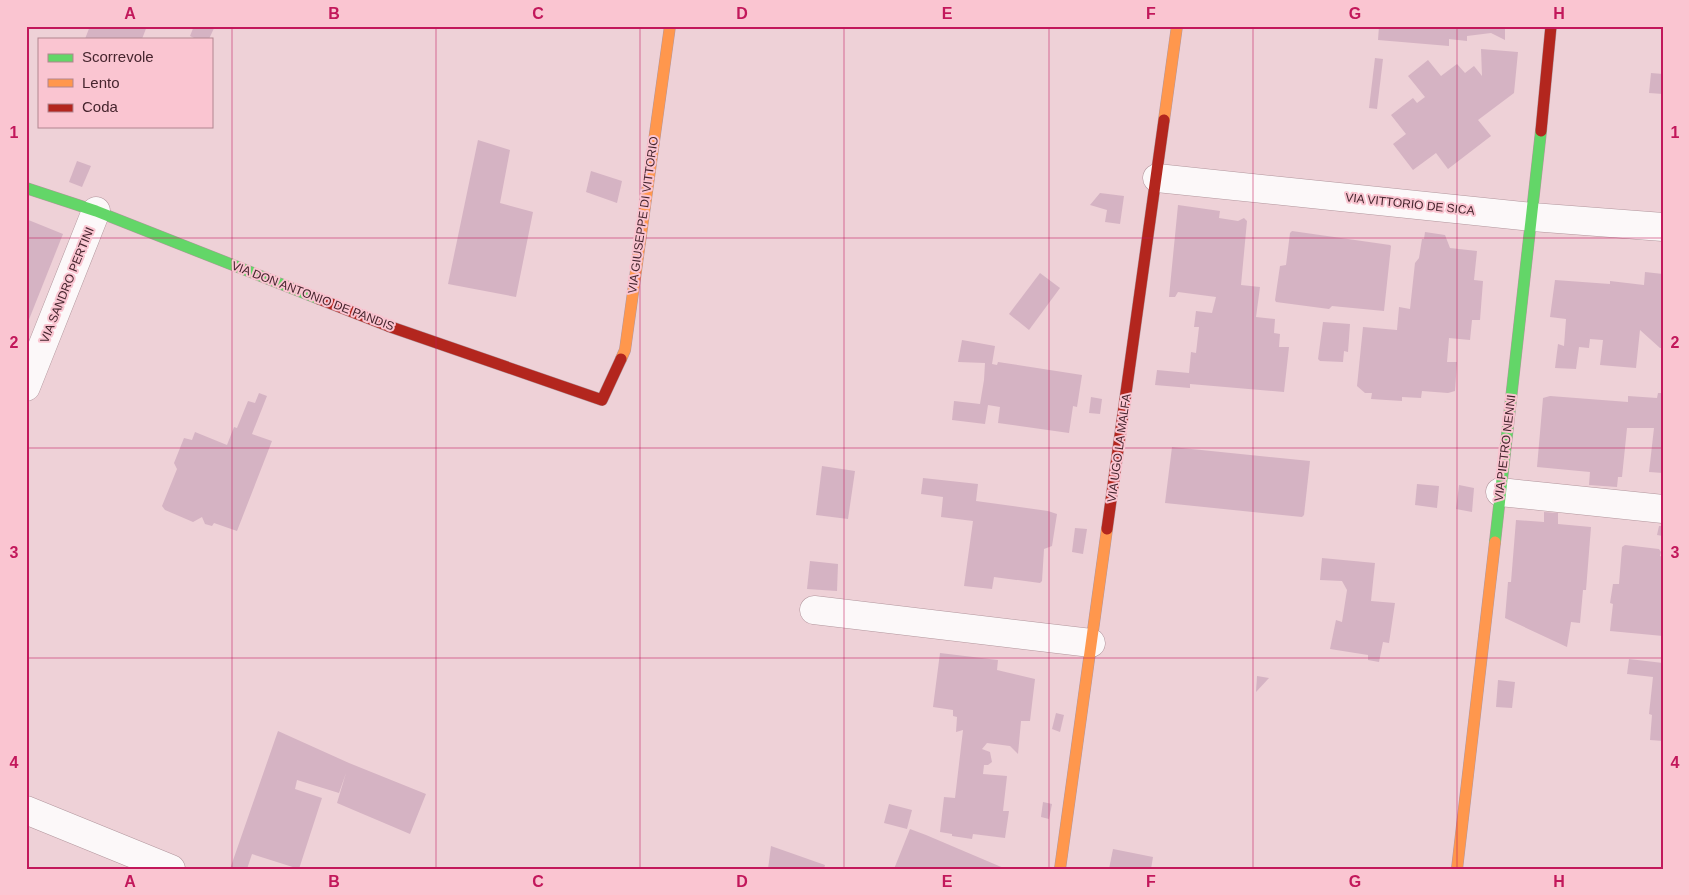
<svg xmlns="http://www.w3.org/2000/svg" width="1689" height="895" font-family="Arial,sans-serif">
  <rect width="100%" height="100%" fill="#eed1d7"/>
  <g fill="#d5b3c3">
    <polygon points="90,26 147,26 142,39 85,39"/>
    <polygon points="194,26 215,26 209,39 196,39 190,36"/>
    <polygon points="1379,26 1505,26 1505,40 1491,33 1467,36 1467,41 1449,39 1449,46 1378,40"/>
    <polygon points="1481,49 1518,52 1514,93 1478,120 1491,136 1448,169 1436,153 1413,170 1393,144 1406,134 1391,115 1413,98 1417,103 1425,97 1408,76 1428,60 1441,76 1457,64 1465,73 1474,66 1482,76"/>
    <polygon points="1375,58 1383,59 1377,109 1369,108"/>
    <polygon points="1651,73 1663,74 1663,94 1649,93"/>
    <polygon points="478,140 510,150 500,203 533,212 516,297 448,284"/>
    <polygon points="77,161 91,166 82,187 69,182"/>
    <polygon points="591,171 622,181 617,203 586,192"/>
    <polygon points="1100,193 1124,196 1120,224 1105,222 1107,210 1090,205"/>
    <polygon points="1178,205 1220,211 1219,218 1238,221 1244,218 1247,221 1241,285 1260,287 1256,317 1275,319 1274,333 1280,334 1279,347 1289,347 1284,392 1190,384 1190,388 1155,385 1157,370 1189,373 1191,352 1196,353 1199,327 1194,327 1196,311 1212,313 1216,297 1178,292 1175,297 1169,297"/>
    <polygon points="26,219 63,234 26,327"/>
    <polygon points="1292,231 1390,245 1391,246 1384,311 1332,306 1329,309 1276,302 1275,300 1280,266 1286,265 1290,233"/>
    <polygon points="1425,232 1445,235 1450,248 1477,251 1474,280 1483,281 1480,320 1472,320 1470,340 1449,338 1447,362 1457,362 1455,391 1448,393 1422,391 1421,398 1402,397 1402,401 1371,399 1372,393 1365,393 1357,386 1363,327 1397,330 1399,307 1410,309 1415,263 1419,258 1422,239 1424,239"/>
    <polygon points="1645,272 1663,274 1663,348 1660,348 1640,330 1636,368 1600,365 1603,340 1590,339 1589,348 1579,347 1576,369 1555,368 1558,344 1564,346 1566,319 1550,317 1555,280 1610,284 1610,281 1644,285"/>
    <polygon points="1040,273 1060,288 1029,330 1009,314"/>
    <polygon points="1323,322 1350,324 1348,352 1344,351 1343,362 1320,361 1318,359"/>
    <polygon points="962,340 995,346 992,364 997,365 998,362 1082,375 1077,407 1073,406 1069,433 998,423 1000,407 988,405 985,424 952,420 954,401 980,404 984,380 985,363 958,362"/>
    <polygon points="259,393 267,396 252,434 272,441 237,531 214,523 212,526 205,524 202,517 193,522 165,510 162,506 177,469 174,463 184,438 192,440 195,432 227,445 234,427 237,428 248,401 255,403"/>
    <polygon points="1658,393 1663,393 1663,473 1649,472 1654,428 1627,428 1622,477 1618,477 1617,487 1589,485 1590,472 1537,467 1543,398 1550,396 1628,402 1628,396 1657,398"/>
    <polygon points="1091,397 1102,399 1100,414 1089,413"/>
    <polygon points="1172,447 1310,461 1304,515 1302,517 1165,503"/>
    <polygon points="822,466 855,471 848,519 816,515"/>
    <polygon points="923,478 978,484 976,501 1048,511 1057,514 1052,546 1044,549 1042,581 1040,583 994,577 992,589 964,586 973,521 941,517 943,497 921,494"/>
    <polygon points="1417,484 1439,486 1437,508 1415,505"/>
    <polygon points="1459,485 1474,488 1472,512 1456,509"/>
    <polygon points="1544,512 1558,513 1558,524 1591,527 1586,590 1583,590 1580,623 1571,622 1567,647 1505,618 1508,582 1511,582 1516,520 1544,522"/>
    <polygon points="1659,526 1663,526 1663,536 1657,535"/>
    <polygon points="1075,528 1087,529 1083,554 1072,552"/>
    <polygon points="1625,545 1659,549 1661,552 1660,556 1663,557 1663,636 1610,631 1613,604 1610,603 1613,584 1619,584 1622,547"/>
    <polygon points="1322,558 1375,563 1371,601 1395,603 1389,643 1383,642 1379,662 1368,660 1368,655 1330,649 1336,620 1342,622 1347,590 1342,581 1320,580"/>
    <polygon points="810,561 838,564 837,591 807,589"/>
    <polygon points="940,653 998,660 997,670 1035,679 1030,721 1021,721 1018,754 1010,746 987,743 982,749 990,752 992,762 988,765 984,765 983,774 1007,776 1003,811 1009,811 1005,838 973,834 972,839 952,836 952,834 940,832 944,797 955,798 963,730 956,732 957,717 953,716 953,710 933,707"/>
    <polygon points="1629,659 1663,663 1663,741 1650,740 1652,715 1649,714 1653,677 1627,674"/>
    <polygon points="1257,676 1269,678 1256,692"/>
    <polygon points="1498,680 1515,682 1512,708 1496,707"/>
    <polygon points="1056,713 1064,715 1060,732 1052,729"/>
    <polygon points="278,731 349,763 426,794 410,834 337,803 346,773 339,793 297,780 295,789 322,798 299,869 252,854 247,869 230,869"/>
    <polygon points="1043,802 1052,804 1049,819 1041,817"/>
    <polygon points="889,804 912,810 907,829 884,823"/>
    <polygon points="910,829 926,835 1006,869 894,869"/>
    <polygon points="771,846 825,865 824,869 768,869"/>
    <polygon points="1113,849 1153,857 1151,869 1109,869"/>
  </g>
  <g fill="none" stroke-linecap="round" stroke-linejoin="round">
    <defs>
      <g id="street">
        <polyline points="1157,178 1532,217 1663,227"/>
        <polyline points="26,387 96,211"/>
        <polyline points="1500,492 1663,509"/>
        <polyline points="814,610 1091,643"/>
        <polyline points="26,810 171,869"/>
      </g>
      <g id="fast">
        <polyline points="26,188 96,211 319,299"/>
        <polyline points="1495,542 1541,131"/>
      </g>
      <g id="slow">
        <polyline points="1164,120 1177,26"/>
        <polyline points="621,359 625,350 670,26"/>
        <polyline points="1060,869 1107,529"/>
        <polyline points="1457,869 1495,542"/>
      </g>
      <g id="jam">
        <polyline points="1541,131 1551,26"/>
        <polyline points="319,299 388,326 602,400 621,359"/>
        <polyline points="1107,529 1164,120"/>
      </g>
    </defs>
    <use href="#street" stroke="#b2969d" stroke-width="29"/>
    <use href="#fast" stroke="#b2969d" stroke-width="12"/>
    <use href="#slow" stroke="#b2969d" stroke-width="12"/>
    <use href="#jam" stroke="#b2969d" stroke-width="12"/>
    <use href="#street" stroke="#fcf8f9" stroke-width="28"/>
    <use href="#fast" stroke="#63d668" stroke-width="11"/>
    <use href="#slow" stroke="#ff974d" stroke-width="11"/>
    <use href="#jam" stroke="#b3261e" stroke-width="11"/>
  </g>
  <path fill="none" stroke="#c2185b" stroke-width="1" stroke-opacity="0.55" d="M232,26V869M436,26V869M640,26V869M844,26V869M1049,26V869M1253,26V869M1457,26V869M26,238H1663M26,448H1663M26,658H1663"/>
  <g text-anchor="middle" stroke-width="4" stroke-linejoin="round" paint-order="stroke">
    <g font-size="12" fill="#46252e" stroke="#fac5d1">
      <text transform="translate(1410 204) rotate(6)" y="4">VIA VITTORIO DE SICA</text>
      <text transform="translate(643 215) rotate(-82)" y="4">VIA GIUSEPPE DI VITTORIO</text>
      <text transform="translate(67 285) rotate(-68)" y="4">VIA SANDRO PERTINI</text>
      <text transform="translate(313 296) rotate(21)" y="4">VIA DON ANTONIO DE PANDIS</text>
      <text transform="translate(1119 448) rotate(-82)" y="4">VIA UGO LA MALFA</text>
      <text transform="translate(1505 448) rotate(-83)" y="4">VIA PIETRO NENNI</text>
    </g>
  </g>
  <rect width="1689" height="895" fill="none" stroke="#fac5d1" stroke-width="55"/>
  <rect x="38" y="38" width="175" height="90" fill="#fac5d1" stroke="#b28590"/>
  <rect x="48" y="54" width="25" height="8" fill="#63d668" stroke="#b28590"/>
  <text x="82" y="62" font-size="15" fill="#46252e">Scorrevole</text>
  <rect x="48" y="79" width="25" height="8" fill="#ff974d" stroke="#b28590"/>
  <text x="82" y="88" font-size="15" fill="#46252e">Lento</text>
  <rect x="48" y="104" width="25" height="8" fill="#b3261e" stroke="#b28590"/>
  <text x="82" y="112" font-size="15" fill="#46252e">Coda</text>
  <rect x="28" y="28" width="1634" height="840" fill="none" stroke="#c2185b" stroke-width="2"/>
  <g font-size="16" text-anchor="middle" font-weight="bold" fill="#c2185b">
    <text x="130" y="19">A</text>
    <text x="334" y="19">B</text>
    <text x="538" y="19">C</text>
    <text x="742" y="19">D</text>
    <text x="947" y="19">E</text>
    <text x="1151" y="19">F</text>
    <text x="1355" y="19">G</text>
    <text x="1559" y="19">H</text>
    <text x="14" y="138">1</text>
    <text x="1675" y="138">1</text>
    <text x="14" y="348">2</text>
    <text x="1675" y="348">2</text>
    <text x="14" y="558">3</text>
    <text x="1675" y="558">3</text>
    <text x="14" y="768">4</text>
    <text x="1675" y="768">4</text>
    <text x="130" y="887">A</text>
    <text x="334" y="887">B</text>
    <text x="538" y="887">C</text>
    <text x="742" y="887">D</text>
    <text x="947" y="887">E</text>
    <text x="1151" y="887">F</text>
    <text x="1355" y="887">G</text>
    <text x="1559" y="887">H</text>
  </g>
</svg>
